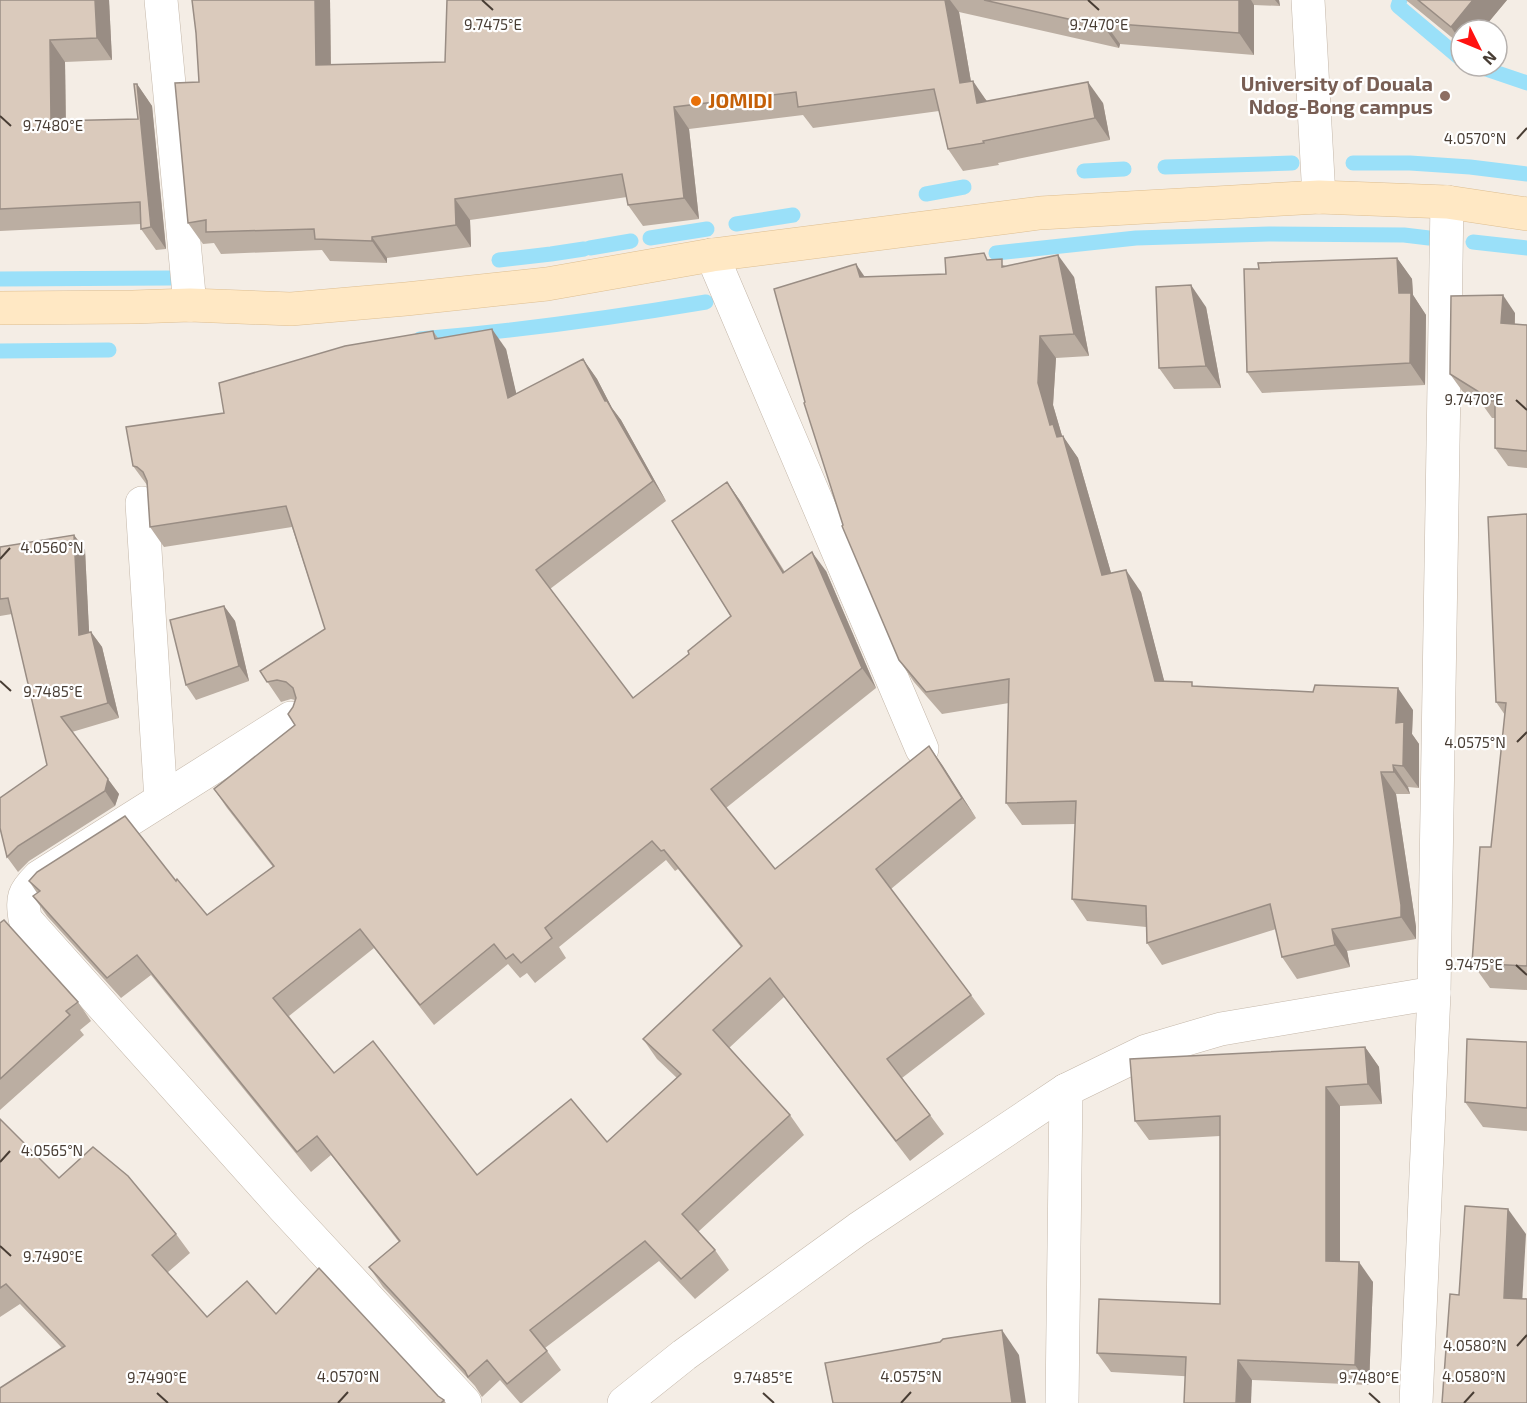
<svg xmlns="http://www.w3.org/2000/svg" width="1527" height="1403" font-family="'Exo 2',sans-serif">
  <rect width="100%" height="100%" fill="#f4ede5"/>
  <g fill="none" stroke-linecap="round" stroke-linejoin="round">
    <g stroke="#9ae0f9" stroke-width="15">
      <polyline points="1400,0 1398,6 1461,59"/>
      <polyline points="1477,66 1527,83"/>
      <polyline points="1353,163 1410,163 1470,167 1527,174"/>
      <polyline points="1165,167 1292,163"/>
      <polyline points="1084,171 1124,169"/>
      <polyline points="926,194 964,187"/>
      <polyline points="736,224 793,215"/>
      <polyline points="650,238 707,229"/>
      <polyline points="1473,242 1527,248"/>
      <polyline points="590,248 631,241"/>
      <polyline points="996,253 1136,238 1269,234 1404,235 1429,238"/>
      <polyline points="499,260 551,254 584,249"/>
      <polyline points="0,279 171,278"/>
      <path d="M420,339C516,331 611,318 706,302"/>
      <polyline points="0,351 109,350"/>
    </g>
    <defs>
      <g id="street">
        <polyline points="161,0 190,305"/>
        <polyline points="1308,0 1319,197"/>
        <polyline points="712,255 922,749"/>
        <polyline points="142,503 161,800"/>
        <path d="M291,718L39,877C23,893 22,897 25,919L284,1208L465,1403"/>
        <polyline points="624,1403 684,1355 858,1229 1066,1090 1146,1051 1221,1029 1434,993"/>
        <polyline points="1062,1403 1066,1090"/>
        <polyline points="1416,1403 1434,993 1447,202"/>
      </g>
      <polyline id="secondary" points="0,308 133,307 190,305 291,309 406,299 547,284 712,255 1040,213 1319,197 1447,202 1527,214"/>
    </defs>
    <use href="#street" stroke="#c4b7a9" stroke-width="34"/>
    <use href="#secondary" stroke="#ddbe91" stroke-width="34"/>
    <use href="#street" stroke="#fff" stroke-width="33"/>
    <use href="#secondary" stroke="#ffe8c4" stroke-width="33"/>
  </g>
  <g fill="#bbaea2" fill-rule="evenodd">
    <polygon points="0,0 109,0 112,60 65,62 66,121 138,119 137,84 152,106 166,249 156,250 141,229 141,224 0,231"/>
    <polygon points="192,0 330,0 331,65 445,62 447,0 1279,0 1280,6 1254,5 1254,55 1120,44 1119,48 959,12 971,82 987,101 1103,103 1110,140 998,163 999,165 963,171 948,149 939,111 813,128 803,115 689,129 699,219 643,226 628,205 627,197 470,220 471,247 387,258 387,263 330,261 322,250 221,254 214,243 203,244 188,223 199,82 196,33"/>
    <polygon points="1406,0 1507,0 1482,30 1461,30 1461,45"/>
    <polygon points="1397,258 1412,279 1413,295 1426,315 1425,385 1262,393 1247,372"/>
    <polygon points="989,260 1006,266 1074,277 1089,356 1056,358 1053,405 1062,436 1078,458 1111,573 1141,592 1164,681 1195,686 1413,710 1412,734 1419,744 1419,788 1408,787 1410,794 1396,794 1416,927 1416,939 1347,951 1350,967 1297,979 1282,957 1276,929 1162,965 1147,943 1146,927 1087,921 1072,899 1075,824 1022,825 1006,803 1009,703 942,714 914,682 899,660 843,525 805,402 946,274"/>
    <polygon points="1206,307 1221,388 1174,389 1159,368"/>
    <polygon points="1515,313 1515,324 1527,325 1527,468 1508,466 1495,448 1495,418 1492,418 1482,404 1463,392 1450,374"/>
    <path d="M433,331L438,338L506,349L516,394L583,359L597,379L612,408L621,420L666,501L550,589L633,698L689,654L731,616L727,482L741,502L785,572L826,571L876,688L726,808L775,869L929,746L976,818L891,889L971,995L985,1014L902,1078L930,1115L944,1134L910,1161L784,997L729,1048L790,1115L804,1135L698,1232L715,1250L729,1270L695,1299L659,1261L545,1348L561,1370L522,1403H520L500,1380L482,1397L475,1386L383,1287L369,1267L399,1242L331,1155L311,1172L151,975L121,998L47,916L33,896L37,893L29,881H176L207,915L273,867L227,808L214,789L295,725L293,707L295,700L291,699L281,702L260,671L325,629L292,527L164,547L150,527L147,485L133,466L224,413ZM666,860L675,871L678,869L741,947L643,1039L657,1059L677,1078L607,1142L477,1175L334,1073L289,1016L374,948L434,1025L508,964L520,978L527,973L535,983L566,958L559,947Z"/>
    <polygon points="1527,514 1527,990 1490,988 1472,963 1491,847 1505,715 1496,702"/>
    <polygon points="74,535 85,550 89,633 91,632 102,647 119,718 72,732 119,794 115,806 29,861 18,872 7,857 47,765 12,614 0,616 0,547"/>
    <polygon points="224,606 235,621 249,681 196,700 186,685"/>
    <polygon points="0,923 78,1002 91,1021 80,1030 84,1035 0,1110"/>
    <polygon points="1527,1042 1527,1131 1483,1127 1465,1102"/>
    <polygon points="1365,1047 1379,1067 1382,1104 1340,1106 1340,1261 1373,1282 1369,1385 1252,1380 1111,1372 1097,1353 1220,1304 1220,1136 1149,1140 1135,1121"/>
    <polygon points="0,1119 59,1178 176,1234 190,1253 167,1273 207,1317 276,1314 438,1396 444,1400 446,1403 0,1403 62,1348 20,1304 0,1317"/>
  </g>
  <g fill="#998d84">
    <polygon points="95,0 109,0 112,60 97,38"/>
    <polygon points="315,0 330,0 331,86 316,65"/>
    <polygon points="945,0 950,0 959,12 975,105 960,83"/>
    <polygon points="1239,0 1251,0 1254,5 1254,55 1239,33"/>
    <polygon points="1275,0 1279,0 1280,6"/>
    <polygon points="1473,0 1507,0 1482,30 1461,30 1461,42 1451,27"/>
    <polygon points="1105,23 1120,44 1119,48 1104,27"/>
    <polygon points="50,40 65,62 66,143 51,121"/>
    <polygon points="973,81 988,103 977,103"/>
    <polygon points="1088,82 1103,103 1110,140 1095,118"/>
    <polygon points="137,84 152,106 166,249 151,227"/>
    <polygon points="674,107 689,129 699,219 684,198"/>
    <polygon points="455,199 470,220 471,247 456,225"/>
    <polygon points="372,237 387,258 387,263 372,241"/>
    <polygon points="1058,255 1074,277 1089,356 1074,334"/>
    <polygon points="1397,258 1412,279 1413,295 1426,315 1425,385 1410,363 1399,293"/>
    <polygon points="856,264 871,286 860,277"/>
    <polygon points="1191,285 1206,307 1221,388 1206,366"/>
    <polygon points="1503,295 1515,313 1514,341 1501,323"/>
    <polygon points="492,329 506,349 522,418 508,398"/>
    <polygon points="1040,336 1056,358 1053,405 1063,439 1063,436 1078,458 1118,597 1102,575 1057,437 1050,425 1038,383"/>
    <polygon points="583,359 597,379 612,408 621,420 666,501 653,481 605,401"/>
    <polygon points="727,482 741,502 797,593 783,573"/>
    <polygon points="74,535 85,550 90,650 79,635"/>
    <polygon points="812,552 826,571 876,688 862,668"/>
    <polygon points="1126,570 1141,592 1170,703 1155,681"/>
    <polygon points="224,606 235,621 249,681 239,666"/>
    <polygon points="91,632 102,647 119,718 108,703"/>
    <polygon points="1398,688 1413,710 1412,734 1419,744 1419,788 1403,766 1396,723"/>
    <polygon points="929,746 943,766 976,818 962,798"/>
    <polygon points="1393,765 1408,787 1410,794 1394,772"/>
    <polygon points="1381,772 1396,794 1416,927 1416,939 1401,917"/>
    <polygon points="108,779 119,794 115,806 105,791"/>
    <polygon points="1332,929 1347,951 1350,967 1335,945"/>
    <polygon points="1365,1047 1379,1067 1382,1104 1368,1084"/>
    <polygon points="1326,1087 1340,1106 1340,1280 1326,1261"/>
    <polygon points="1508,1209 1526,1234 1521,1322 1504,1298"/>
    <polygon points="1359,1262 1373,1282 1369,1385 1355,1365"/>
    <polygon points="1002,1330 1019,1355 1026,1403 1012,1403"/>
    <polygon points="1238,1360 1252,1380 1251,1403 1236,1403"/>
  </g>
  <g fill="#dacabc" stroke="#998d84" stroke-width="1.5" fill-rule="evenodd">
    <polygon points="0,0 95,0 97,38 50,40 51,121 138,119 134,84 137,84 151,227 141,229 140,202 0,209"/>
    <polygon points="192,0 315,0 316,65 445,62 447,0 945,0 960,83 973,81 977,103 1088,82 1095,118 983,141 984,143 948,149 934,89 798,107 796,92 674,107 684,198 628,205 622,174 455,199 456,225 372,237 372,241 315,239 314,229 206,232 206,220 188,223 175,83 199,82 196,33"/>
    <polygon points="984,0 1239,0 1239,33 1105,23 1104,27"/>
    <polygon points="1418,0 1473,0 1451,27"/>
    <polygon points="984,253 987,260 1002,259 1002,267 1058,255 1074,334 1040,336 1038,383 1050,425 1053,424 1057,437 1063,436 1102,575 1126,570 1155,681 1192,682 1192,686 1313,692 1315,685 1398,688 1396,723 1404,722 1403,766 1393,765 1394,772 1381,772 1401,905 1401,917 1332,929 1335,945 1282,957 1270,904 1147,943 1146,906 1072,899 1076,801 1006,803 1009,679 926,692 899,660 842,526 843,525 804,403 805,402 774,289 856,264 860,277 946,274 945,258"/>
    <polygon points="1397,258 1399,293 1411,293 1410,363 1247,372 1244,269 1259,269 1258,263"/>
    <polygon points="1191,285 1206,366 1159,368 1156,287"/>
    <polygon points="1503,295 1501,323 1527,325 1527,451 1495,448 1495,401 1479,400 1479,392 1450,374 1451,296"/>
    <path d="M492,329L508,398L583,359L605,401H607L653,481L536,570L633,698L689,654L688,651L731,616L672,521L727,482L783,573L812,552L862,668L711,789L775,869L929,746L962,798L876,869L971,995L887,1059L930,1115L896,1141L770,978L713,1030L790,1115L682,1214L715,1250L681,1279L645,1241L530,1330L547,1351L507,1384L487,1360L468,1377L465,1371L369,1267L400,1241L317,1136L297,1152L137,955L107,978L33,896L40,891L29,881L37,872L125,816L176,881L177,879L207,915L274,866L214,789L295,725L288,714L293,707L296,698L293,688L286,682L277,680L267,682L260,671L325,629L286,506L150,527L147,481L143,472L137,467L133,466L126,427L224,413L219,383L345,346L433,331L435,339ZM652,841L661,851L664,850L742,946L643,1039L681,1074L607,1142L571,1099L477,1175L373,1041L334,1073L273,998L360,929L420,1005L494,944L506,959L513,954L521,963L552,938L545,928Z"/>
    <polygon points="1527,514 1527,966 1472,963 1480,847 1491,847 1506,703 1496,702 1488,517"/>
    <polygon points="74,535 79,635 91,632 108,703 61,717 108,779 105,791 18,846 7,857 0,828 0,798 47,765 8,598 0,599 0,547"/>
    <polygon points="224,606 239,666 186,685 170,620"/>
    <polygon points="4,920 78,1002 66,1011 70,1015 0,1079 0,923"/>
    <polygon points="1467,1039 1527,1042 1527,1108 1465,1102"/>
    <polygon points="1365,1047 1368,1084 1326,1087 1326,1261 1359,1262 1355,1365 1238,1360 1236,1403 1184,1403 1186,1357 1097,1353 1099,1299 1220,1304 1220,1116 1135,1121 1130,1059"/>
    <polygon points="0,1119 59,1178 93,1147 128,1176 176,1234 152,1255 207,1317 247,1281 276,1314 319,1268 438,1396 444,1400 441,1403 0,1403 0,1388 65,1346 6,1284 0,1288"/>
    <polygon points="1465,1206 1508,1209 1504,1298 1527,1299 1527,1403 1442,1403 1450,1294 1459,1295"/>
    <polygon points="1002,1330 1012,1403 833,1403 825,1363 940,1342 943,1339"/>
  </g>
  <path fill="none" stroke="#483d34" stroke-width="2" d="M482,0L493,10M1088,0L1099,10M0,116L11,126M1517,139L1527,128M1516,400L1527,410M0,559L10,548M0,681L11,691M1517,742L1527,732M1516,965L1527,975M0,1162L10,1151M0,1246L11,1256M1517,1346L1527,1335M157,1393L168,1403M763,1393L774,1403M1369,1393L1380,1403M338,1403L348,1392M901,1403L911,1392M1464,1403L1474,1392"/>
  <circle fill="#8d6e63" stroke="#fff" stroke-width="2" cx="1445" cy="96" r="6"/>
  <circle fill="#e8710a" stroke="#fff" stroke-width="2" cx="696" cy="101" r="6"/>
  <g text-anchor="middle" stroke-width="4.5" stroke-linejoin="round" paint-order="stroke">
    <g font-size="20" font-weight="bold" fill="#785e54" stroke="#fff" text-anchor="end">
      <text x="1433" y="91">University of Douala<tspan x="1433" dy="23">Ndog-Bong campus</tspan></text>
    </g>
    <g font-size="20" font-weight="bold" fill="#c56008" stroke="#fff" text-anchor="start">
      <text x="708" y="108">JOMIDI</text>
    </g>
  </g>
  <g font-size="15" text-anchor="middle" fill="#483d34" stroke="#fff" stroke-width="4.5" stroke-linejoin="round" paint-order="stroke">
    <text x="493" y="30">9.7475°E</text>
    <text x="1099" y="30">9.7470°E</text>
    <text x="53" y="131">9.7480°E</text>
    <text x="1475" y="144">4.0570°N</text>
    <text x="1474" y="405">9.7470°E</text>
    <text x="52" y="553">4.0560°N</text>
    <text x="53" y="697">9.7485°E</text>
    <text x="1475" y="748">4.0575°N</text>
    <text x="1474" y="970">9.7475°E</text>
    <text x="52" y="1156">4.0565°N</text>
    <text x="53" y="1262">9.7490°E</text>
    <text x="1475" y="1351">4.0580°N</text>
    <text x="348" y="1382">4.0570°N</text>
    <text x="911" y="1382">4.0575°N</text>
    <text x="1474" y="1382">4.0580°N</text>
    <text x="157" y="1383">9.7490°E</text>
    <text x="763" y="1383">9.7485°E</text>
    <text x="1369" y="1383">9.7480°E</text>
  </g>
  <g transform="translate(1479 48) rotate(133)"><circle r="28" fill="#ffffff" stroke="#b6b1ae" stroke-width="1.5"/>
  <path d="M0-4.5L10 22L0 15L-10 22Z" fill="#ff1211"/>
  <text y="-9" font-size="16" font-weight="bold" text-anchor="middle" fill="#483d34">N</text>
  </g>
</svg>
